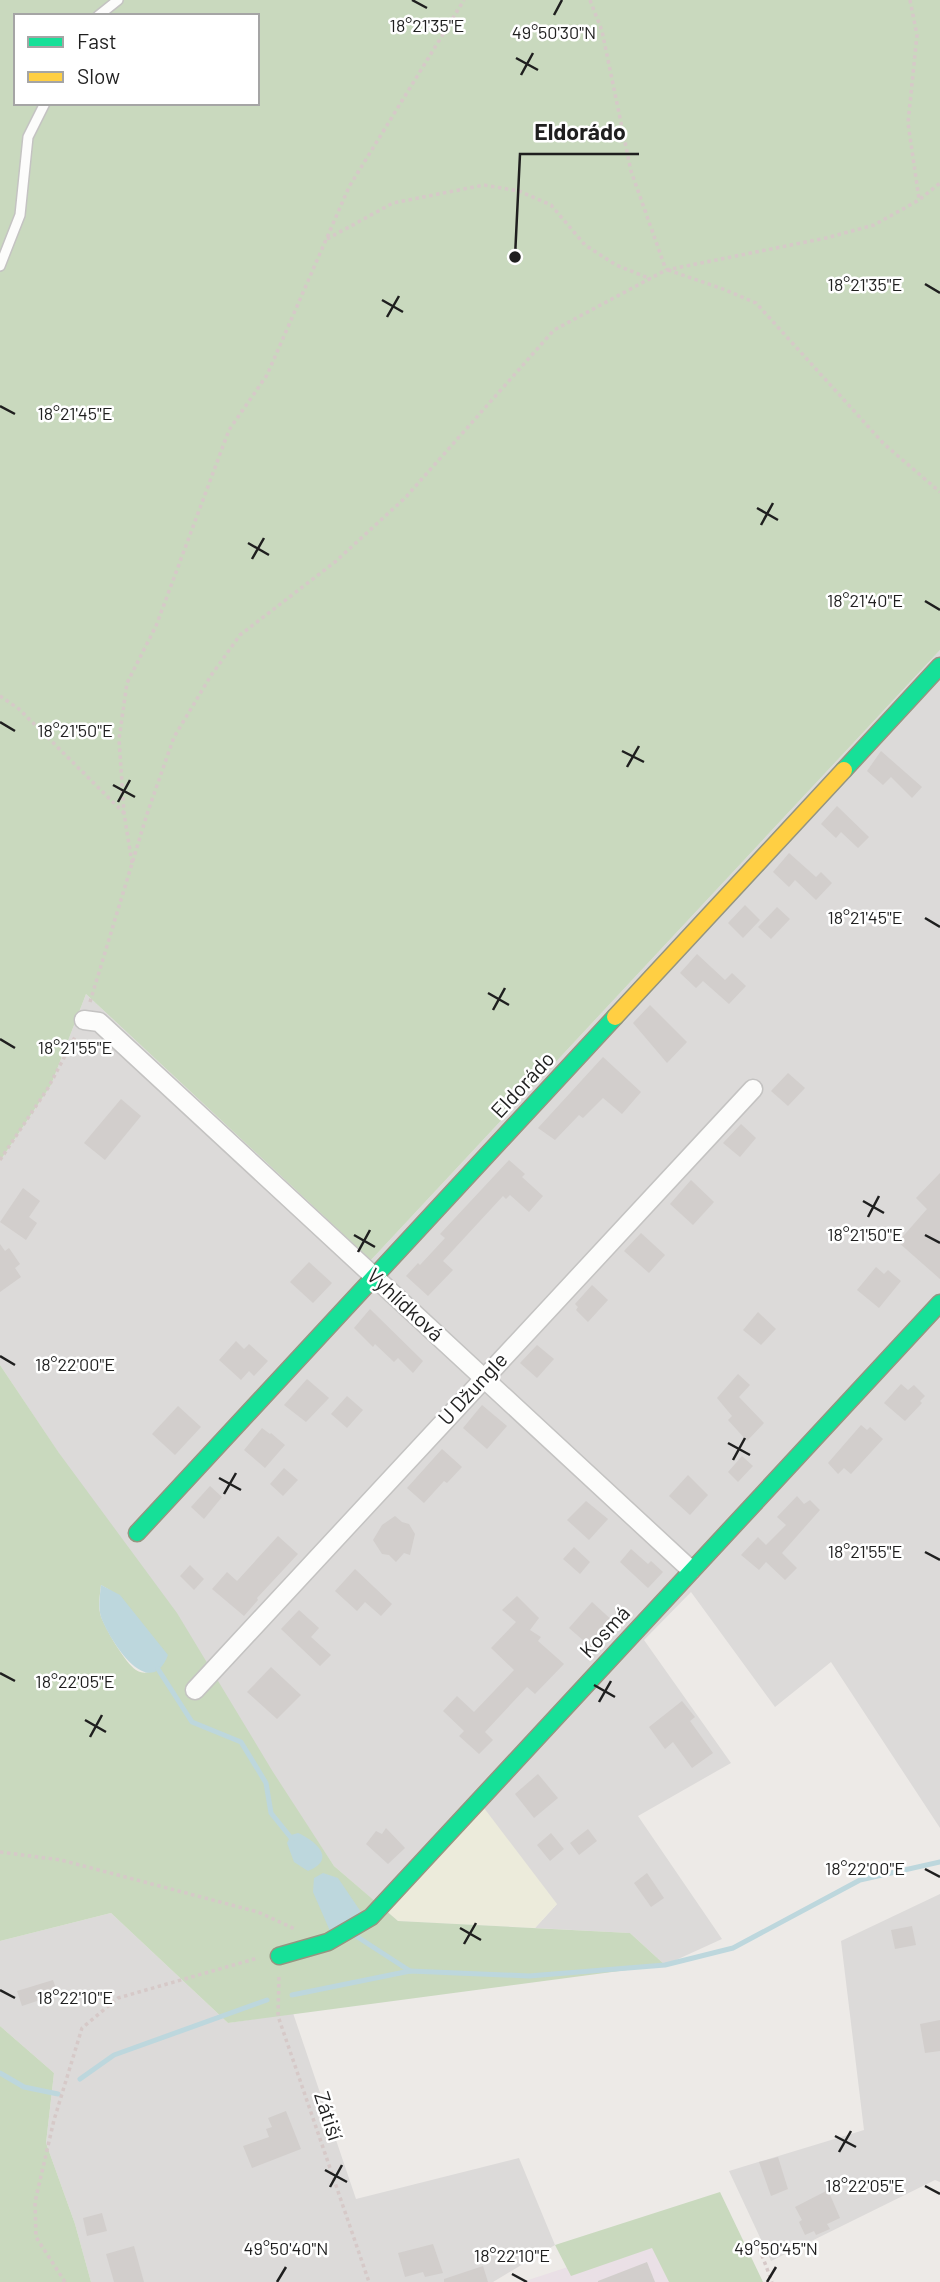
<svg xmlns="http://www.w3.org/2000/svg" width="940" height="2282" font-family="Barlow,sans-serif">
  <rect width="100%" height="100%" fill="#edeae7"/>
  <g fill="#dcdad9">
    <polygon points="940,650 940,1828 831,1662 775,1707 691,1592 644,1640 731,1763 638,1816 722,1939 665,1965 630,1933 535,1928 557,1904 386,1911 334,1866 0,1365 0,1161 51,1085 86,994 371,1260"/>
    <polygon points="940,1894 940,2182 935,2180 771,2261 729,2171 864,2130 841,1941"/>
    <polygon points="111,1913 228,2023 293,2013 356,2199 519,2158 555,2245 493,2282 91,2282 75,2224 46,2143 54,2073 0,2026 0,1941"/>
  </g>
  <polygon fill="#eae0e6" points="666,2235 710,2282 522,2282"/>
  <polygon fill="#ecebdb" points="484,1808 557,1904 535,1928 398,1921 386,1911"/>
  <g fill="#c9d9be" fill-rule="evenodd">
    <path d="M0,0H940V650L371,1260L86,994L51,1085L0,1161ZM16,16H257V103H16Z"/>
    <path d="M0,1365L59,1453L177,1613L273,1772L334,1866L398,1921L630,1933L665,1965L228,2023L111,1913L0,1941ZM101,1585C138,1605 143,1632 158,1669C151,1672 143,1675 136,1670C126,1664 103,1626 100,1613C98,1604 100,1595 101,1585Z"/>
    <polygon points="0,2026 54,2073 46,2143 75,2224 91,2282 0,2282"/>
    <polygon points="720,2192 763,2282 669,2282 652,2248 571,2276 555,2245"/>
  </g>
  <g fill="#bdd7dd">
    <path d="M101,1585L120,1595L168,1655C149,1704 109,1639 101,1617C98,1607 100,1595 101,1585Z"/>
    <path d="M298,1833C316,1841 337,1859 308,1871L294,1862L287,1843L291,1835Z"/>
    <polygon points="323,1873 338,1878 361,1912 330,1931 313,1892 314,1878"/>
  </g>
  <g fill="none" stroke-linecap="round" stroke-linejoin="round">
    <g stroke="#bdd7dd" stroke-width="5">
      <polyline points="158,1669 192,1722 241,1742 266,1783 271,1813 292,1839"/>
      <polyline points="356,1936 410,1971"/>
      <polyline points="292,1995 410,1971 529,1976 665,1965 733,1948 860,1880 940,1862"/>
      <polyline points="0,2073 24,2087 58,2094"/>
      <polyline points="80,2079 114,2055 267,2000"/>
    </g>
  </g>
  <g fill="#d2cecc">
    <polygon points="881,751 922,787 912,798 891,777 883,785 867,771"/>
    <polygon points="837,806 869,837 858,848 841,832 836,838 821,824"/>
    <polygon points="789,853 816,877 821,872 832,883 816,900 795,880 789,887 773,872"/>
    <polygon points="745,905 760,920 743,938 728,923"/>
    <polygon points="777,907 790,919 771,939 758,927"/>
    <polygon points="697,954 725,980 732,973 746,986 729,1004 703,981 696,988 680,973"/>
    <polygon points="650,1005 687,1042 667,1063 633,1023"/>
    <polygon points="603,1057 641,1092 622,1114 603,1098 583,1118 579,1115 555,1140 538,1128"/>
    <polygon points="788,1073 805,1088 788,1106 771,1091"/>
    <polygon points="121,1099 141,1116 105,1160 84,1143"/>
    <polygon points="741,1124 756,1138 740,1157 723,1143"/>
    <polygon points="509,1160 525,1174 522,1177 543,1196 529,1212 510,1195 506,1199 503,1196 443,1261 453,1270 428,1296 406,1276 418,1263 420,1265 445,1238 440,1234"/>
    <polygon points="940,1173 940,1279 898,1242 927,1209 916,1198"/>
    <polygon points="691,1180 714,1202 693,1225 670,1204"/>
    <polygon points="23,1188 40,1201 29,1217 37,1223 26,1240 0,1222"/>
    <polygon points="641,1233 665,1255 649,1273 624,1251"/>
    <polygon points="0,1244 5,1251 9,1248 20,1264 15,1268 21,1277 0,1292"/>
    <polygon points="309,1262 332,1283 313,1303 290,1282"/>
    <polygon points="876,1267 884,1274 888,1270 901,1281 879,1308 857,1290"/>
    <polygon points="592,1285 608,1300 588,1322 576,1310 578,1307 575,1304"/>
    <polygon points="370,1309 423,1361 413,1373 398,1358 394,1362 375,1344 373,1347 354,1328"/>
    <polygon points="758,1312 776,1329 761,1345 743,1330"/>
    <polygon points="236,1341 244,1349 249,1344 268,1361 254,1376 249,1371 241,1380 219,1360"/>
    <polygon points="537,1345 554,1359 537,1378 520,1363"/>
    <polygon points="738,1374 750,1385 739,1397 764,1423 747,1441 728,1420 732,1416 717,1398"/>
    <polygon points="307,1379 329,1398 306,1422 284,1405"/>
    <polygon points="901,1384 908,1390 914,1385 925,1396 920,1401 922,1403 905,1421 884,1403"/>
    <polygon points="347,1396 363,1410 347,1428 331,1414"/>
    <polygon points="482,1405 507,1426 487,1449 463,1428"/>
    <polygon points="178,1406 201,1427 175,1455 152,1434"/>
    <polygon points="861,1425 867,1430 870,1427 883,1439 851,1474 844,1468 838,1474 828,1463"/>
    <polygon points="262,1428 270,1434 271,1433 285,1445 265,1468 244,1450"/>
    <polygon points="442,1449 462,1467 447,1483 444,1481 424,1503 407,1488"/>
    <polygon points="742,1456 753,1466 738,1482 728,1472"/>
    <polygon points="284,1468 298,1480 283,1496 270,1484"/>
    <polygon points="688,1475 708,1495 690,1515 669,1496"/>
    <polygon points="210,1486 222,1497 204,1519 191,1507"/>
    <polygon points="797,1496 804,1504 810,1500 820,1510 782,1553 797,1568 785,1580 766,1562 759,1570 741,1555 758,1537 766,1545 786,1525 777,1517"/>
    <polygon points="586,1501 608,1519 589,1540 567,1520"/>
    <polygon points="395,1516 402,1522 409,1524 415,1534 410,1555 404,1553 396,1562 389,1555 382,1554 373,1540 382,1525"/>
    <polygon points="278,1536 298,1554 257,1598 258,1600 244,1616 212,1589 227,1572 237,1581"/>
    <polygon points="574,1547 590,1562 580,1574 563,1559"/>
    <polygon points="631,1549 648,1564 651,1561 663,1572 648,1588 620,1562"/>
    <polygon points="190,1565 204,1579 194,1590 180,1576"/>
    <polygon points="355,1569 392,1604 381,1616 365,1602 357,1611 335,1591"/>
    <polygon points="517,1596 539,1618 530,1630 541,1637 538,1641 564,1664 535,1694 527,1687 485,1732 493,1740 479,1754 459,1736 464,1731 443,1711 457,1696 474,1712 514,1670 491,1648 516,1622 502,1610"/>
    <polygon points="592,1602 615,1623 592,1648 569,1628"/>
    <polygon points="299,1610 319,1628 311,1637 331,1655 320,1666 281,1629"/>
    <polygon points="271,1667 301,1695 277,1719 247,1692"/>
    <polygon points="682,1701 695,1717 690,1721 713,1753 692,1768 673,1742 665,1749 649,1727"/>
    <polygon points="538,1774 558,1798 534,1818 515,1794"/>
    <polygon points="386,1828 405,1848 388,1864 366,1844 376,1831 382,1834"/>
    <polygon points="588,1829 597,1841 579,1855 570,1843"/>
    <polygon points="551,1833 564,1849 550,1861 537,1845"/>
    <polygon points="647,1873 664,1898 651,1907 634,1883"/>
    <polygon points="912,1926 916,1945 895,1949 891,1930"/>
    <polygon points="53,1980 58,1994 22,2006 17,1991"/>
    <polygon points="940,2020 940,2051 925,2053 920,2024"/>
    <polygon points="286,2111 301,2149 252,2168 243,2146 269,2137 266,2129 272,2127 268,2118"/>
    <polygon points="778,2157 788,2189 771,2196 759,2162"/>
    <polygon points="828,2190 840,2218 827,2224 830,2229 816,2235 814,2231 805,2235 799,2222 802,2220 795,2207"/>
    <polygon points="102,2213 107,2231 87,2236 83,2218"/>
    <polygon points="433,2244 443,2273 425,2277 423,2272 405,2277 398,2253"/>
    <polygon points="134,2246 144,2282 114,2282 106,2254"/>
    <polygon points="647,2262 655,2282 598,2282 598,2281"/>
    <polygon points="483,2266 488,2282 444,2282 444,2279"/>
  </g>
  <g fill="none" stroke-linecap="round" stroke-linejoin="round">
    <defs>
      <g id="lane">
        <polyline points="98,16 118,0"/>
        <polyline points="0,266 20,215 28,137 45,103"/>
      </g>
      <g id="street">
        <polyline points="84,1020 99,1022 691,1570"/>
        <polyline points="195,1690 753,1089"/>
      </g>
      <g id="fast">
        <polyline points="844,770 940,666"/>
        <polyline points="137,1533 615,1017"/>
        <polyline points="279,1956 328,1942 371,1917 940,1303"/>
      </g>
      <polyline id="slow" points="615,1017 844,770"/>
    </defs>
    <use href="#lane" stroke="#c4c3c2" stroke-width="12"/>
    <use href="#street" stroke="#c4c3c2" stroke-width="21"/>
    <use href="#fast" stroke="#949580" stroke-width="19"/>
    <use href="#slow" stroke="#949580" stroke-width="19"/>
    <g stroke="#d6c9c8" stroke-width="3.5" stroke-dasharray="3.5 3.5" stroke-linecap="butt">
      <polyline points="590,0 602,31 631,171 666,270"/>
      <polyline points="910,0 917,35 908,123 919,199"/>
      <polyline points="327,239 393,203 484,185 519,191 551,205 585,245 616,265 651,279"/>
      <polyline points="668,270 723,289 756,303 884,444 940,492"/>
      <polyline points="0,696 19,709 123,812"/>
      <polyline points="132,863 124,813 119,739 127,683 156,626 229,430 267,375 349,187 464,0"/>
      <polyline points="90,1002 147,814 174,737 210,677 240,635 335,562 405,498 554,330 666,270 826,238 874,225 919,200 940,183"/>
      <polyline points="0,1160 48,1088 76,1035"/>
      <polyline points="0,1852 61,1860 258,1912 295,1929"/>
      <polyline points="279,1977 278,2016 369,2282"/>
      <polyline points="757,2242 772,2282"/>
      <polyline points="65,2282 36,2237 35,2202 54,2120 82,2028 118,1998 258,1958"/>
    </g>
    <use href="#lane" stroke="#fcfcfb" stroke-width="9"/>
    <use href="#street" stroke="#fcfcfb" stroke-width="18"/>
    <use href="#fast" stroke="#16e098" stroke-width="16"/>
    <use href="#slow" stroke="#ffcf43" stroke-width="16"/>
  </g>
  <path fill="none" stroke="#1f1f1f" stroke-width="2.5" d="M412,0L427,8M554,15L562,0M516,58L538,70M521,75L533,53M925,284L940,293M382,300L403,312M387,317L399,296M0,406L15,414M757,508L778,520M761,525L773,503M248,543L269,555M252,559L264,538M925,601L940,610M0,722L15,731M622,751L644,762M627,767L639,746M113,785L135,797M118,802L130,780M925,918L940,927M488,993L509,1005M493,1010L505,988M0,1039L15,1048M863,1201L884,1213M868,1217L879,1196M354,1235L375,1247M925,1235L940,1243M358,1252L370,1230M0,1356L15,1365M728,1443L750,1455M733,1460L745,1438M219,1478L241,1490M224,1494L236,1473M925,1552L940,1560M0,1673L15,1681M594,1685L615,1697M599,1702L611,1681M85,1720L106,1732M90,1737L102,1715M925,1869L940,1877M460,1928L481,1940M464,1944L476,1923M0,1990L15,1998M835,2136L856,2147M839,2152L851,2131M325,2170L347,2182M925,2186L940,2194M330,2187L342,2165M512,2274L527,2282M277,2282L286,2267M767,2282L776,2267"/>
  <g text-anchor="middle" stroke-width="5" stroke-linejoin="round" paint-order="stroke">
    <g font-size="21" fill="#1f1f1f" stroke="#fff">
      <text transform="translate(523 1085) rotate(-47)" y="7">Eldorádo</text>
      <text transform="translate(405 1305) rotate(43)" y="7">Vyhlídková</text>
      <text transform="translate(473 1389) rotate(-47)" y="7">U Džungle</text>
      <text transform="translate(605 1632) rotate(-47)" y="7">Kosmá</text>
      <text transform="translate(328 2116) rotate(72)" y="7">Zátiší</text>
    </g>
  </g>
  <g font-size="18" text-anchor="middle" fill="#1f1f1f" stroke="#fff" stroke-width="5" stroke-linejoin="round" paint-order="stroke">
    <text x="427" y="32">18°21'35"E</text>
    <text x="554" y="39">49°50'30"N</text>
    <text x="865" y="291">18°21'35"E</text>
    <text x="75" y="420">18°21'45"E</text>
    <text x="865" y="607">18°21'40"E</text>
    <text x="75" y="737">18°21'50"E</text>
    <text x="865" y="924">18°21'45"E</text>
    <text x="75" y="1054">18°21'55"E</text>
    <text x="865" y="1241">18°21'50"E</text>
    <text x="75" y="1371">18°22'00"E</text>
    <text x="865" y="1558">18°21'55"E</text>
    <text x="75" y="1688">18°22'05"E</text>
    <text x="865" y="1875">18°22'00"E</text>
    <text x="75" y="2004">18°22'10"E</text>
    <text x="865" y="2192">18°22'05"E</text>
    <text x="286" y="2255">49°50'40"N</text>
    <text x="776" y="2255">49°50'45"N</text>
    <text x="512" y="2262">18°22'10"E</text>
  </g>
  <path fill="none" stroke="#1f1f1f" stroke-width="2.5" d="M515 257L520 154H639"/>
  <circle fill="#1f1f1f" stroke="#fff" stroke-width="2.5" cx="515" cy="257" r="7"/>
  <g font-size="23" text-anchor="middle" font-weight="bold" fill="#1f1f1f" stroke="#fff" stroke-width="5" stroke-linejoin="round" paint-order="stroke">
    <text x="580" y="140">Eldorádo</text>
  </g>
  <rect x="14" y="14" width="245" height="91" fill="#ffffff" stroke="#a5a5a5" stroke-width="2"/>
  <rect x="28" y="37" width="35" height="10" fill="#16e098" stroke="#a5a5a5" stroke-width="2"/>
  <text x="77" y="49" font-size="21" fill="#1f1f1f">Fast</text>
  <rect x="28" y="72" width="35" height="10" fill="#ffcf43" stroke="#a5a5a5" stroke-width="2"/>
  <text x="77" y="84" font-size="21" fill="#1f1f1f">Slow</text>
</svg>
